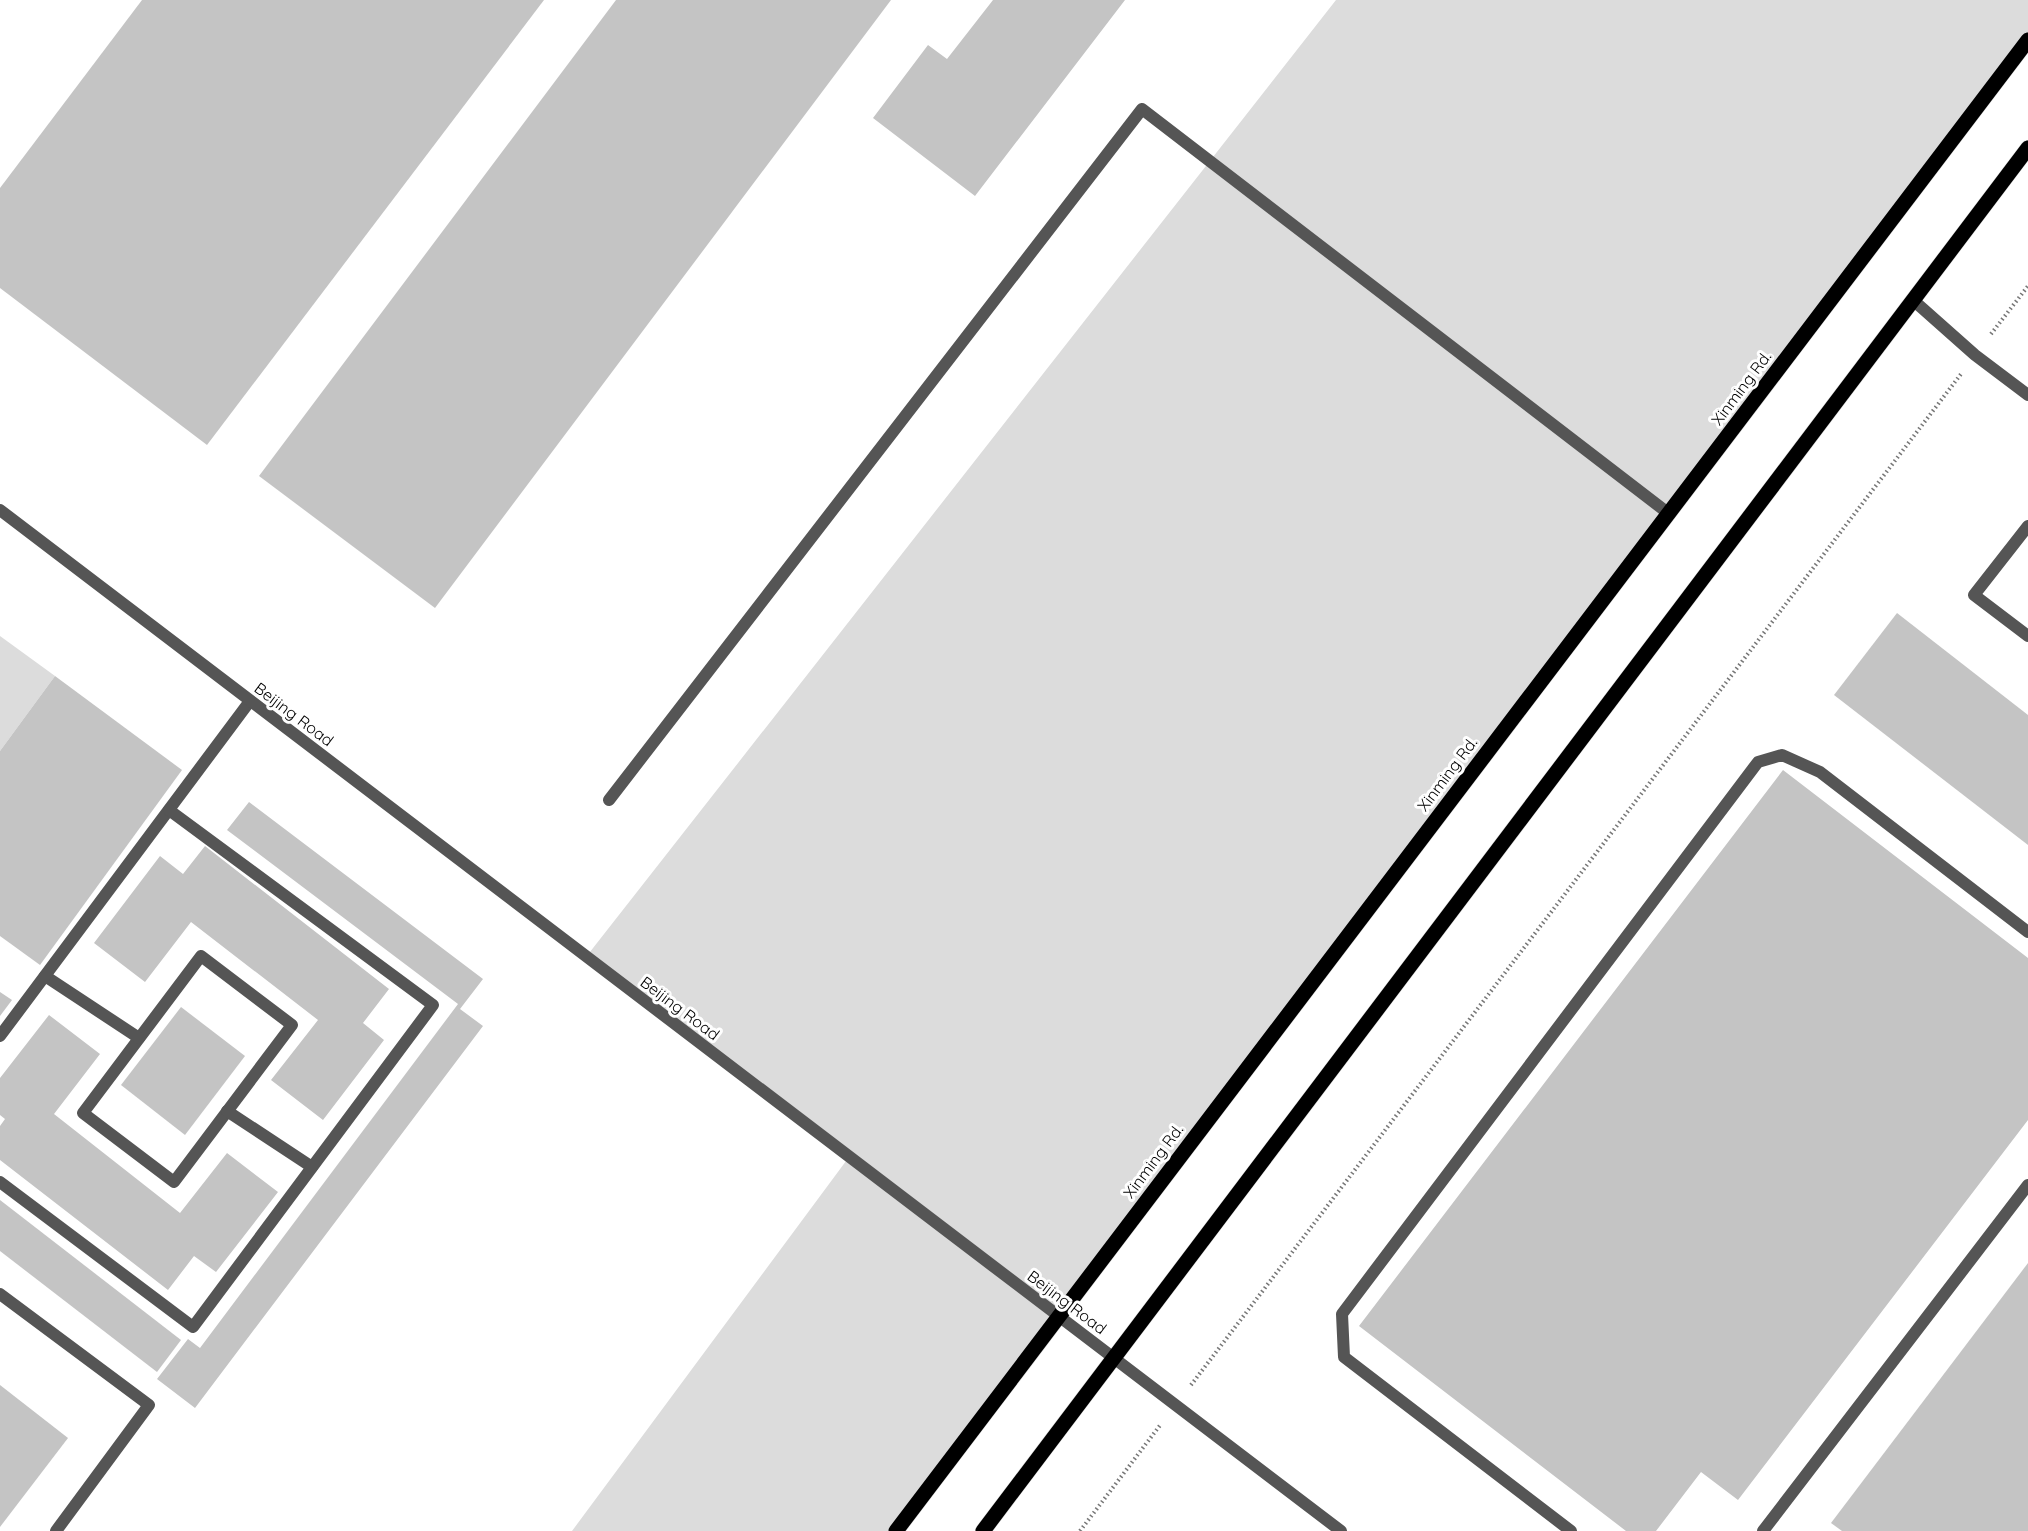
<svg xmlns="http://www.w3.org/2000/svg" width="2028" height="1531" font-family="Quicksand,sans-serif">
  <rect width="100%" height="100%" fill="#fff"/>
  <g fill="#dcdcdc">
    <polygon points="1336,0 2028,0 2028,41 896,1531 572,1531 849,1157 586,957"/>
    <polygon points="0,636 55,676 0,751"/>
  </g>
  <g fill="#c4c4c4">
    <polygon points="142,0 544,0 207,445 0,288 0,188"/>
    <polygon points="616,0 891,0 435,608 259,476"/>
    <polygon points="993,0 1125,0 975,196 873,118 928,45 947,59"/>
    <polygon points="1897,613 2028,715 2028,845 1834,695"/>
    <polygon points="55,676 182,770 40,965 0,936 0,751"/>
    <polygon points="1783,770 2028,958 2028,1120 1738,1500 1701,1472 1656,1531 1626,1531 1359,1326"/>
    <polygon points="249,802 483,979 460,1009 483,1026 195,1408 157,1379 188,1339 200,1348 458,1004 227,830"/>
    <polygon points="205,846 389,989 363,1023 384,1040 323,1120 271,1080 318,1020 191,922 145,982 94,943 160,856 183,874"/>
    <polygon points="0,992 12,1000 0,1016"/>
    <polygon points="181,1007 245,1056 185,1135 121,1085"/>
    <polygon points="49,1015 100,1054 54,1114 180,1213 227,1153 278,1192 216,1272 194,1256 168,1290 0,1160 0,1126 5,1119 0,1115 0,1078"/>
    <polygon points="0,1200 181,1340 157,1372 0,1251"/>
    <polygon points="2028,1263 2028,1531 1842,1531 1831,1523"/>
    <polygon points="0,1385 68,1438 0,1527"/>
  </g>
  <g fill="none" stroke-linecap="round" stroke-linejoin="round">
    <defs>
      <g id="primary">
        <polyline points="896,1531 2028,40"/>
        <polyline points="983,1531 2028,148"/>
      </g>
    </defs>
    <use href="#primary" stroke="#dbdbdb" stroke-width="16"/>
    <g stroke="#777" stroke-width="4" stroke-dasharray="1.5 3" stroke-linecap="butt">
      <polyline points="1991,334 2028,286"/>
      <polyline points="1191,1385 1961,374"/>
      <polyline points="1080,1531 1161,1424"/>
    </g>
    <g stroke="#555" stroke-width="12">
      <polyline points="1913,300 1975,355 2028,395"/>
      <polyline points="2028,526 1974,595 2028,636"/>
      <polyline points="609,800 1142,109 1668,513"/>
      <polygon points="201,956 292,1025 174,1182 83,1113"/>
      <polyline points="45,976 139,1038"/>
      <polyline points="0,1036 250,701"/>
      <polyline points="227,1111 312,1167"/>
      <polyline points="0,1182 193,1327 433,1005 169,810"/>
      <polyline points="0,1294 149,1405 56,1531"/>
      <polyline points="1571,1531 1344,1357 1342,1314 1758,762 1782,755 1820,772 2028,932"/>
      <polyline points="1763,1531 2028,1185"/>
    </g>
    <polyline stroke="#555" stroke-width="12" points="0,510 1341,1531"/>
    <use href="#primary" stroke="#000" stroke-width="15"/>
  </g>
  <g text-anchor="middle" stroke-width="6" stroke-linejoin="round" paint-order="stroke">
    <g font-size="16" fill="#000" stroke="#fff">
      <text transform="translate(1741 388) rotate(-53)" y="6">Xinming Rd.</text>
      <text transform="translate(294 714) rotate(37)" y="6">Beijing Road</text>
      <text transform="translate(1447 774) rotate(-53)" y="6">Xinming Rd.</text>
      <text transform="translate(680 1008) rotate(37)" y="6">Beijing Road</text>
      <text transform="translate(1153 1161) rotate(-53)" y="6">Xinming Rd.</text>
      <text transform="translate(1067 1302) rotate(37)" y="6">Beijing Road</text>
    </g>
  </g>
</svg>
